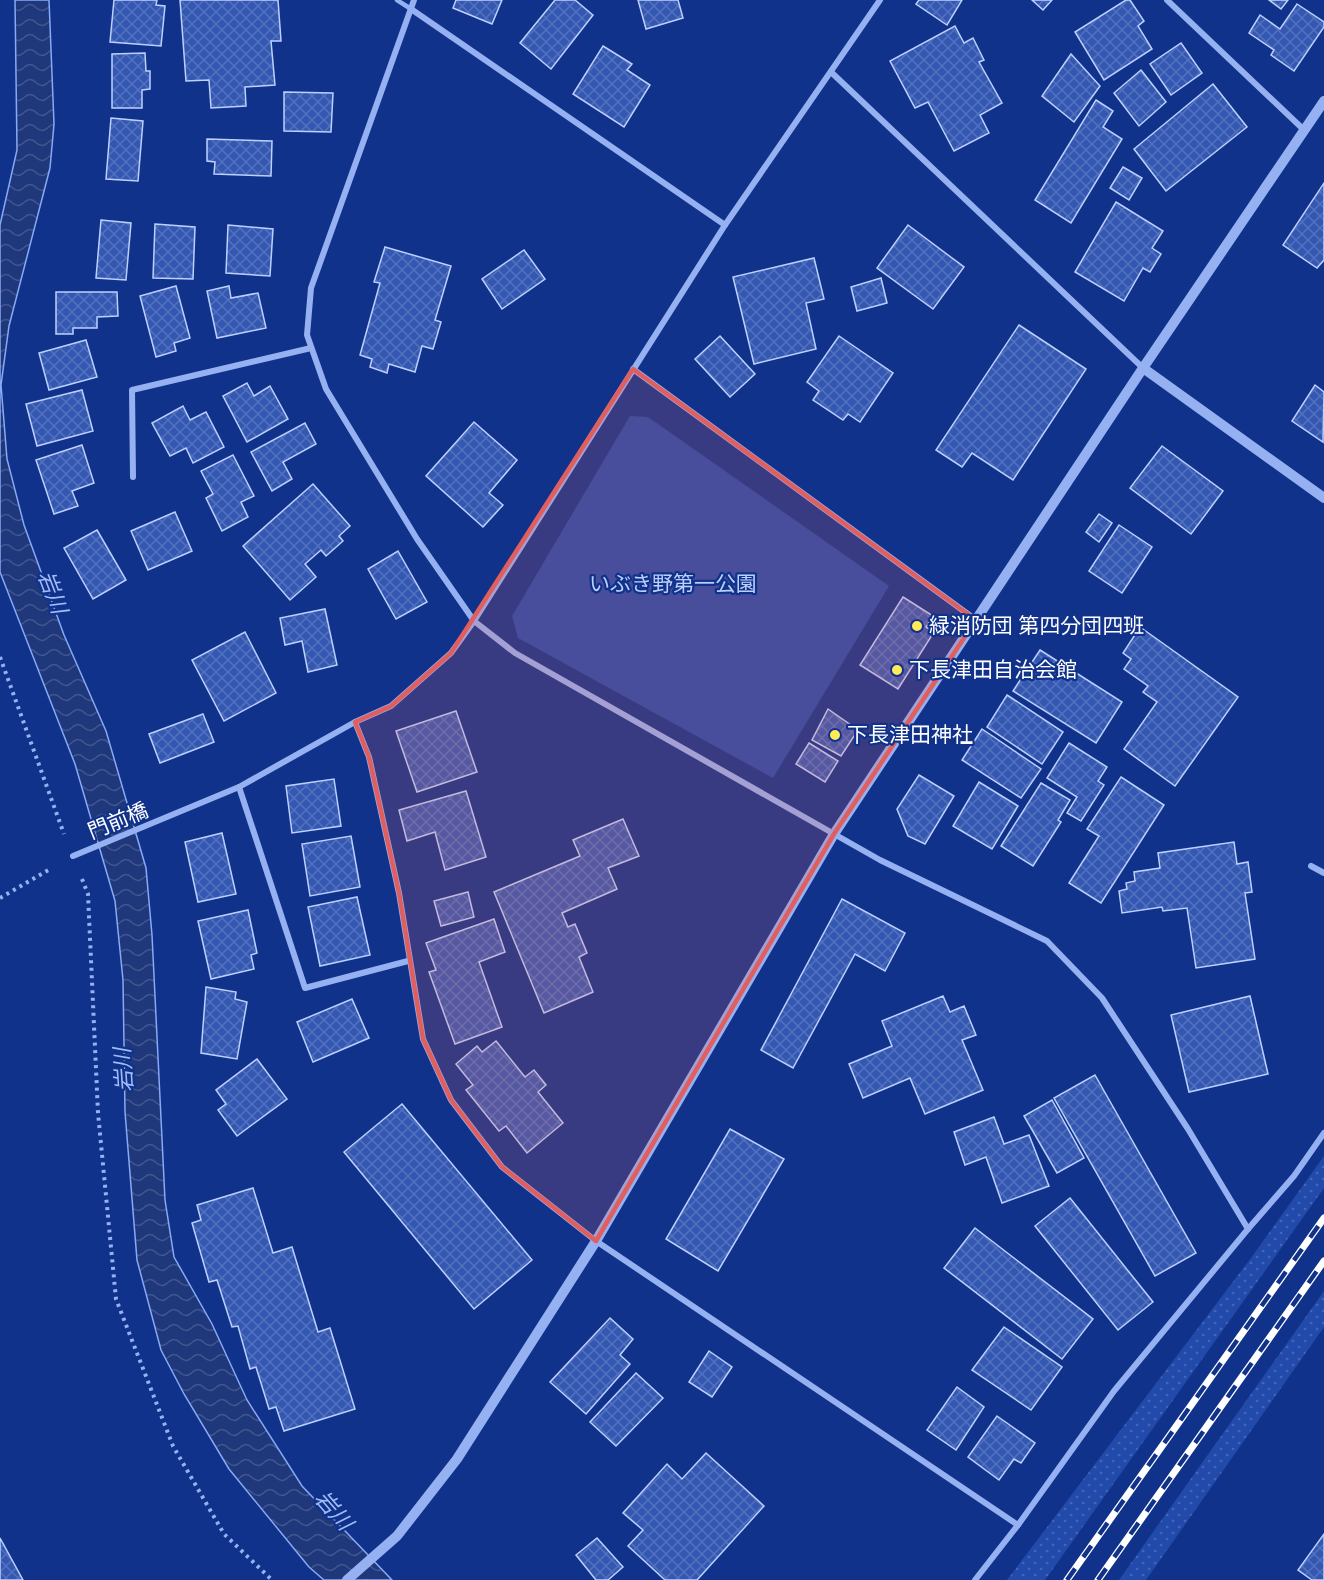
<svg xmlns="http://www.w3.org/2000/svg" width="1324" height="1580" font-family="Rubik,'Noto Sans JP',sans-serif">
  <defs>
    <pattern id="grass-dots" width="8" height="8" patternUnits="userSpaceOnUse" patternTransform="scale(1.5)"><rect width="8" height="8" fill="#224aaa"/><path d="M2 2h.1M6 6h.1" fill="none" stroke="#4365b7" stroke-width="1.8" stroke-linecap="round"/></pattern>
    <pattern id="water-waves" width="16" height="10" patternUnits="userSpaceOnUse" patternTransform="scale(1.5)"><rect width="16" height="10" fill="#1f387b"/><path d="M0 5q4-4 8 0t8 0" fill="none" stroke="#41568f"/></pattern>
    <pattern id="building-cross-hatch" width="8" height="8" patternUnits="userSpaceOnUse" patternTransform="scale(1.5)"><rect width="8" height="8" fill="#3458b2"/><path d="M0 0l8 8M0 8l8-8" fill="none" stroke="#5271be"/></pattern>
  </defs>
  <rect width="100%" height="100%" fill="#10328b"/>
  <g fill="url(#grass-dots)">
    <polygon points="1324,1156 1324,1188 1045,1580 1007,1580 1251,1258"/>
    <polygon points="1324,1291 1324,1327 1146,1580 1119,1580"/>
  </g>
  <polygon fill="#224aaa" points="630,416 648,417 889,586 773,778 518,638 512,616"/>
  <polygon fill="url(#water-waves)" stroke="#88a9f5" stroke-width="1.5" points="15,0 49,0 54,124 50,168 9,326 1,385 7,459 24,525 64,635 106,731 146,868 152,935 165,1200 174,1257 212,1324 247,1400 302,1486 392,1580 324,1580 309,1567 229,1469 184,1394 161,1350 137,1260 125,1112 123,980 115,901 75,764 0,572 0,225 17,150"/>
  <g fill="url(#building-cross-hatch)" stroke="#bdd0fd" stroke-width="1.5">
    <polygon points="114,0 157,0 156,5 165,6 161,46 110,42"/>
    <polygon points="180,0 278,0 281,41 271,41 275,85 245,87 246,106 211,108 209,80 186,81"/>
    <polygon points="456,0 502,0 492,24 453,8"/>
    <polygon points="555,0 575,0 593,15 551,69 520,43"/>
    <polygon points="638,0 678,0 683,18 646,29"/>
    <polygon points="919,0 962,0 947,25 916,4"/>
    <polygon points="1032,0 1052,0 1043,10"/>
    <polygon points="1126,0 1130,0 1144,21 1138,26 1152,49 1104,80 1075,32"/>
    <polygon points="1269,0 1288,0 1281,9"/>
    <polygon points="1297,4 1324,22 1324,27 1294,71 1271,55 1274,50 1249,33 1260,15 1280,29"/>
    <polygon points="955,26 964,43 973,38 984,60 979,62 1002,103 980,115 989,133 954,151 928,102 915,108 890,61"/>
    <polygon points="1181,43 1202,73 1171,95 1150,64"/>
    <polygon points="603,46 632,64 627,70 650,85 624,127 573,94"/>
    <polygon points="145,53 146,71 150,71 150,89 142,90 142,108 112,108 112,54"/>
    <polygon points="1071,54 1100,86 1074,122 1042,96"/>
    <polygon points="1141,70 1166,102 1139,126 1114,93"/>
    <polygon points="1213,84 1247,127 1166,191 1134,149"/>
    <polygon points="284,92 333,93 331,132 284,131"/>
    <polygon points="1096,100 1113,111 1103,127 1122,139 1071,223 1035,200"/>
    <polygon points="111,118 143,121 138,181 106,179"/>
    <polygon points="207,139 272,141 271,176 214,174 215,162 207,161"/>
    <polygon points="1123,167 1142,178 1129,200 1110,188"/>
    <polygon points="1324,183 1324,260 1317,268 1283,245"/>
    <polygon points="1116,202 1163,231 1152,248 1161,254 1150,272 1143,268 1124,301 1075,272"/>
    <polygon points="101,220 131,223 126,280 96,278"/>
    <polygon points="155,224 195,227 193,279 153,278"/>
    <polygon points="228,225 273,229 270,276 226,273"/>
    <polygon points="908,225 964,267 933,309 877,268"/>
    <polygon points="385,247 451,266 435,320 441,322 433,349 422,346 415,372 389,364 387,373 370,367 372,359 360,355 380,283 374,282"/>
    <polygon points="524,250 545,279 502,309 482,279"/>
    <polygon points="814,258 824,299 806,303 816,349 754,364 733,277"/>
    <polygon points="881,278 887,303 857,311 851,287"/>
    <polygon points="176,286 190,338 174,343 176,351 156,357 140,296"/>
    <polygon points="229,286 231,298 258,293 266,328 217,338 207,291"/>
    <polygon points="56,292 117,292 118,316 97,317 97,328 73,328 73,334 56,334"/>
    <polygon points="1019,325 1086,369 1013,480 972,453 962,467 936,450"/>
    <polygon points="720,336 755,374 730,397 695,359"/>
    <polygon points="839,336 893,373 860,422 848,414 843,420 813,400 819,391 807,382"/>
    <polygon points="86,340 97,377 49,390 39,353"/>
    <polygon points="247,383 254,396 270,386 288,419 247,442 223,396"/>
    <polygon points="1315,385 1324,392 1323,442 1292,421"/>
    <polygon points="82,390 93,431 37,446 26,404"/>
    <polygon points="183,406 190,420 206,412 224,447 193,463 186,448 170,456 152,423"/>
    <polygon points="474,422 517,460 489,493 503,505 483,527 426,476"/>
    <polygon points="305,423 316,444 283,462 292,479 272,491 251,452"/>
    <polygon points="82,445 94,483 72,491 78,506 54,514 36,460"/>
    <polygon points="1162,446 1223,491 1191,534 1130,488"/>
    <polygon points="233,455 254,496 241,502 248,517 222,531 206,498 213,494 201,471"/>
    <polygon points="313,484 350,526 339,536 343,541 326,556 321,550 305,564 316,577 290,600 243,546"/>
    <polygon points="175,512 192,551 148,570 131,531"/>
    <polygon points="1099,514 1112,523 1099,542 1086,532"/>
    <polygon points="1119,525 1152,547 1122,593 1089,571"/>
    <polygon points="97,530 126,580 93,599 64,548"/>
    <polygon points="398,551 427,602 396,619 368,569"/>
    <polygon points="903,597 933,616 926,627 934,632 898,689 860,665"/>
    <polygon points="325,609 337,665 308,672 302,641 285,645 280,618"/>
    <polygon points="1140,627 1238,697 1175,786 1124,749 1157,702 1143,692 1148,686 1124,669 1131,659 1123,653"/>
    <polygon points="245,632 276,693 224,721 192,660"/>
    <polygon points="1040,650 1122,702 1096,743 1013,691"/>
    <polygon points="1007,695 1063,732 1042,764 987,727"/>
    <polygon points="828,709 858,730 841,756 812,740"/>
    <polygon points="456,711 477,772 417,792 396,731"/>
    <polygon points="203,714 214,742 160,763 149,734"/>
    <polygon points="982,729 1041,769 1021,798 962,760"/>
    <polygon points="809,743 838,761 825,782 796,764"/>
    <polygon points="1069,743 1107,767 1098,781 1104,785 1081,821 1067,813 1077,797 1047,778"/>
    <polygon points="919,775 954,796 925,844 908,836 897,809"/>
    <polygon points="1121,777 1164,805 1101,903 1069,883 1099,836 1087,829"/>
    <polygon points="334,779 341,826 292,833 286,786"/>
    <polygon points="979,782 1018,806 992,849 953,826"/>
    <polygon points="1041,783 1070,800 1058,820 1061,822 1033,866 1001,846"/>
    <polygon points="466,791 486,857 445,870 435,832 407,841 399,810"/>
    <polygon points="623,819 639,856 608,868 617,889 562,913 568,927 575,924 587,953 579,957 593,992 544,1013 494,892 580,856 573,840"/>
    <polygon points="222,833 236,894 198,902 185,842"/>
    <polygon points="351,836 360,887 310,896 302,844"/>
    <polygon points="1234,842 1237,864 1248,862 1252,892 1245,893 1255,959 1196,968 1187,908 1163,911 1162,907 1122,913 1119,891 1127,889 1126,883 1135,881 1134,872 1160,868 1158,853"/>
    <polygon points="468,892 474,917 441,926 434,901"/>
    <polygon points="357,897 370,955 320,966 308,907"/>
    <polygon points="842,899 905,933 885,971 855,954 793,1068 761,1050"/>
    <polygon points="248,910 257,953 251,955 254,969 211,979 198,921"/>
    <polygon points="494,919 505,952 479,962 502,1027 455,1044 429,972 436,970 426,943"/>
    <polygon points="206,987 236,992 235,999 247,1002 237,1059 201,1053"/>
    <polygon points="943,996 950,1012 964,1006 976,1035 962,1040 983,1090 925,1114 910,1078 863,1098 849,1064 892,1046 882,1021"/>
    <polygon points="1250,996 1268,1074 1189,1092 1171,1015"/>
    <polygon points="352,999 369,1038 313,1062 297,1022"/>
    <polygon points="496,1041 525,1077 534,1070 546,1085 538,1092 563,1123 527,1153 506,1126 499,1131 466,1090 473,1085 456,1064 477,1046 482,1052"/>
    <polygon points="257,1059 287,1099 237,1136 218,1110 226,1104 216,1090"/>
    <polygon points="1095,1075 1196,1253 1155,1276 1054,1098"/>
    <polygon points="1052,1100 1084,1158 1057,1173 1024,1116"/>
    <polygon points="402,1104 532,1260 474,1309 344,1152"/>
    <polygon points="994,1117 1004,1144 1029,1135 1049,1186 1002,1203 986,1157 965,1165 954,1132"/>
    <polygon points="730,1129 784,1159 718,1271 666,1239"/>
    <polygon points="253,1188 273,1253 292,1247 318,1332 330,1328 355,1409 284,1431 276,1407 269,1409 256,1367 250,1369 238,1326 232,1327 217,1280 209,1282 192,1223 201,1220 197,1205"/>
    <polygon points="1070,1198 1153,1302 1118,1330 1035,1226"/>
    <polygon points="975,1228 1093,1319 1062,1359 944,1268"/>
    <polygon points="610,1318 633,1339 620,1355 630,1364 586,1414 550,1382"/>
    <polygon points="1004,1327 1062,1367 1031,1410 972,1370"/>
    <polygon points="709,1351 732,1367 712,1397 689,1382"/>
    <polygon points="636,1373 663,1398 616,1446 590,1422"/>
    <polygon points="957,1387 984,1407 956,1450 927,1430"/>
    <polygon points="997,1416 1035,1443 1021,1463 1014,1459 999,1480 968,1457"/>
    <polygon points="706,1453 764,1506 697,1580 665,1580 628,1546 643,1530 623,1513 667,1464 682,1479"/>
    <polygon points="1324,1534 1324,1580 1312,1580 1298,1570"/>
    <polygon points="0,1538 23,1580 0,1580"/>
    <polygon points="597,1538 623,1567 608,1580 596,1580 576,1555"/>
  </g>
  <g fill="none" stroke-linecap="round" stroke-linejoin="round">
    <g stroke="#96b1f2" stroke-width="4" stroke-dasharray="3 4.5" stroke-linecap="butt">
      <polyline points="0,657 64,834"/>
      <polyline points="82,879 88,894 98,1113 116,1299 173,1446 224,1534 272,1580"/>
      <polyline points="0,898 52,868"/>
    </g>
    <polyline stroke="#96b1f2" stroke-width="4.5" points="397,0 411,9"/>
    <g stroke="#96b1f2" stroke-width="6">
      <polyline points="414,0 311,288 307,335 326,389 417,539 474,621 515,653 880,860 1047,941 1102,998 1188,1129 1248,1229 1114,1391 1018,1525"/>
      <polyline points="1167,0 1303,129"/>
      <polyline points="411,9 725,225"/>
      <polyline points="831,72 1143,368"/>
      <polyline points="633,369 976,620"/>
      <polyline points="133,477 132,390 311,348"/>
      <polyline points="355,722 369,757 399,893 423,1039 451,1100 502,1167 596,1241 1018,1525 975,1580"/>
      <polyline points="239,787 305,988 408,961"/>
      <polyline points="73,856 239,787 355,722 391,706 451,653 474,621 725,225 880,0"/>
      <polyline points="1311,866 1324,873"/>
      <polyline points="1248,1229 1294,1176 1324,1133"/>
    </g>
    <g stroke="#96b1f2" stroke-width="10">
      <polyline points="1143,368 1324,498"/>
      <polyline points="347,1580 397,1536 457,1459 596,1241 834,834 1143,368 1324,101"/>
    </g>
    <defs>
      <g id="rail">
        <polyline points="1067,1580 1324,1218"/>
        <polyline points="1098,1580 1324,1261"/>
      </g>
    </defs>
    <use href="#rail" stroke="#fff" stroke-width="7"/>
    <use href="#rail" stroke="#10328b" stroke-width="4.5" stroke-dasharray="14" stroke-linecap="butt"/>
  </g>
  <path fill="#e05e5e" fill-opacity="0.2" stroke="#e05e5e" stroke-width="4.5" stroke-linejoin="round" d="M633,369L976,620L834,834L596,1241L502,1167L451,1100L423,1039L399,893L369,757L355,722L391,706L451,653Z"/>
  <g fill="#ffea57" stroke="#10328b" stroke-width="2">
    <circle cx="917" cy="626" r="6"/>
    <circle cx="897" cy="670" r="6"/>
    <circle cx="835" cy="735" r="6"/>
  </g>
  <g text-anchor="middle" stroke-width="4.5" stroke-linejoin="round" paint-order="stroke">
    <g font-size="21" fill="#bdd0fd" stroke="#10328b">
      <text x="673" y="591">いぶき野第一公園</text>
    </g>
    <g font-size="21" fill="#fff" stroke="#10328b" text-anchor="start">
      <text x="929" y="633">緑消防団 第四分団四班</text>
      <text x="909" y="677">下長津田自治会館</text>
      <text x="847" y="742">下長津田神社</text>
    </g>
    <g font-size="21" fill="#fff" stroke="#10328b">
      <text transform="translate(118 821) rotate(-22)" y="7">門前橋</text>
    </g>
    <g font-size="22" font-style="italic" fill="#a2bcf9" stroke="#10328b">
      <text transform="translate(53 592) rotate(69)" y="8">岩川</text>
      <text transform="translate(123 1070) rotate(-94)" y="8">岩川</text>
      <text transform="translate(334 1510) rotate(49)" y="8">岩川</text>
    </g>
  </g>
</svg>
